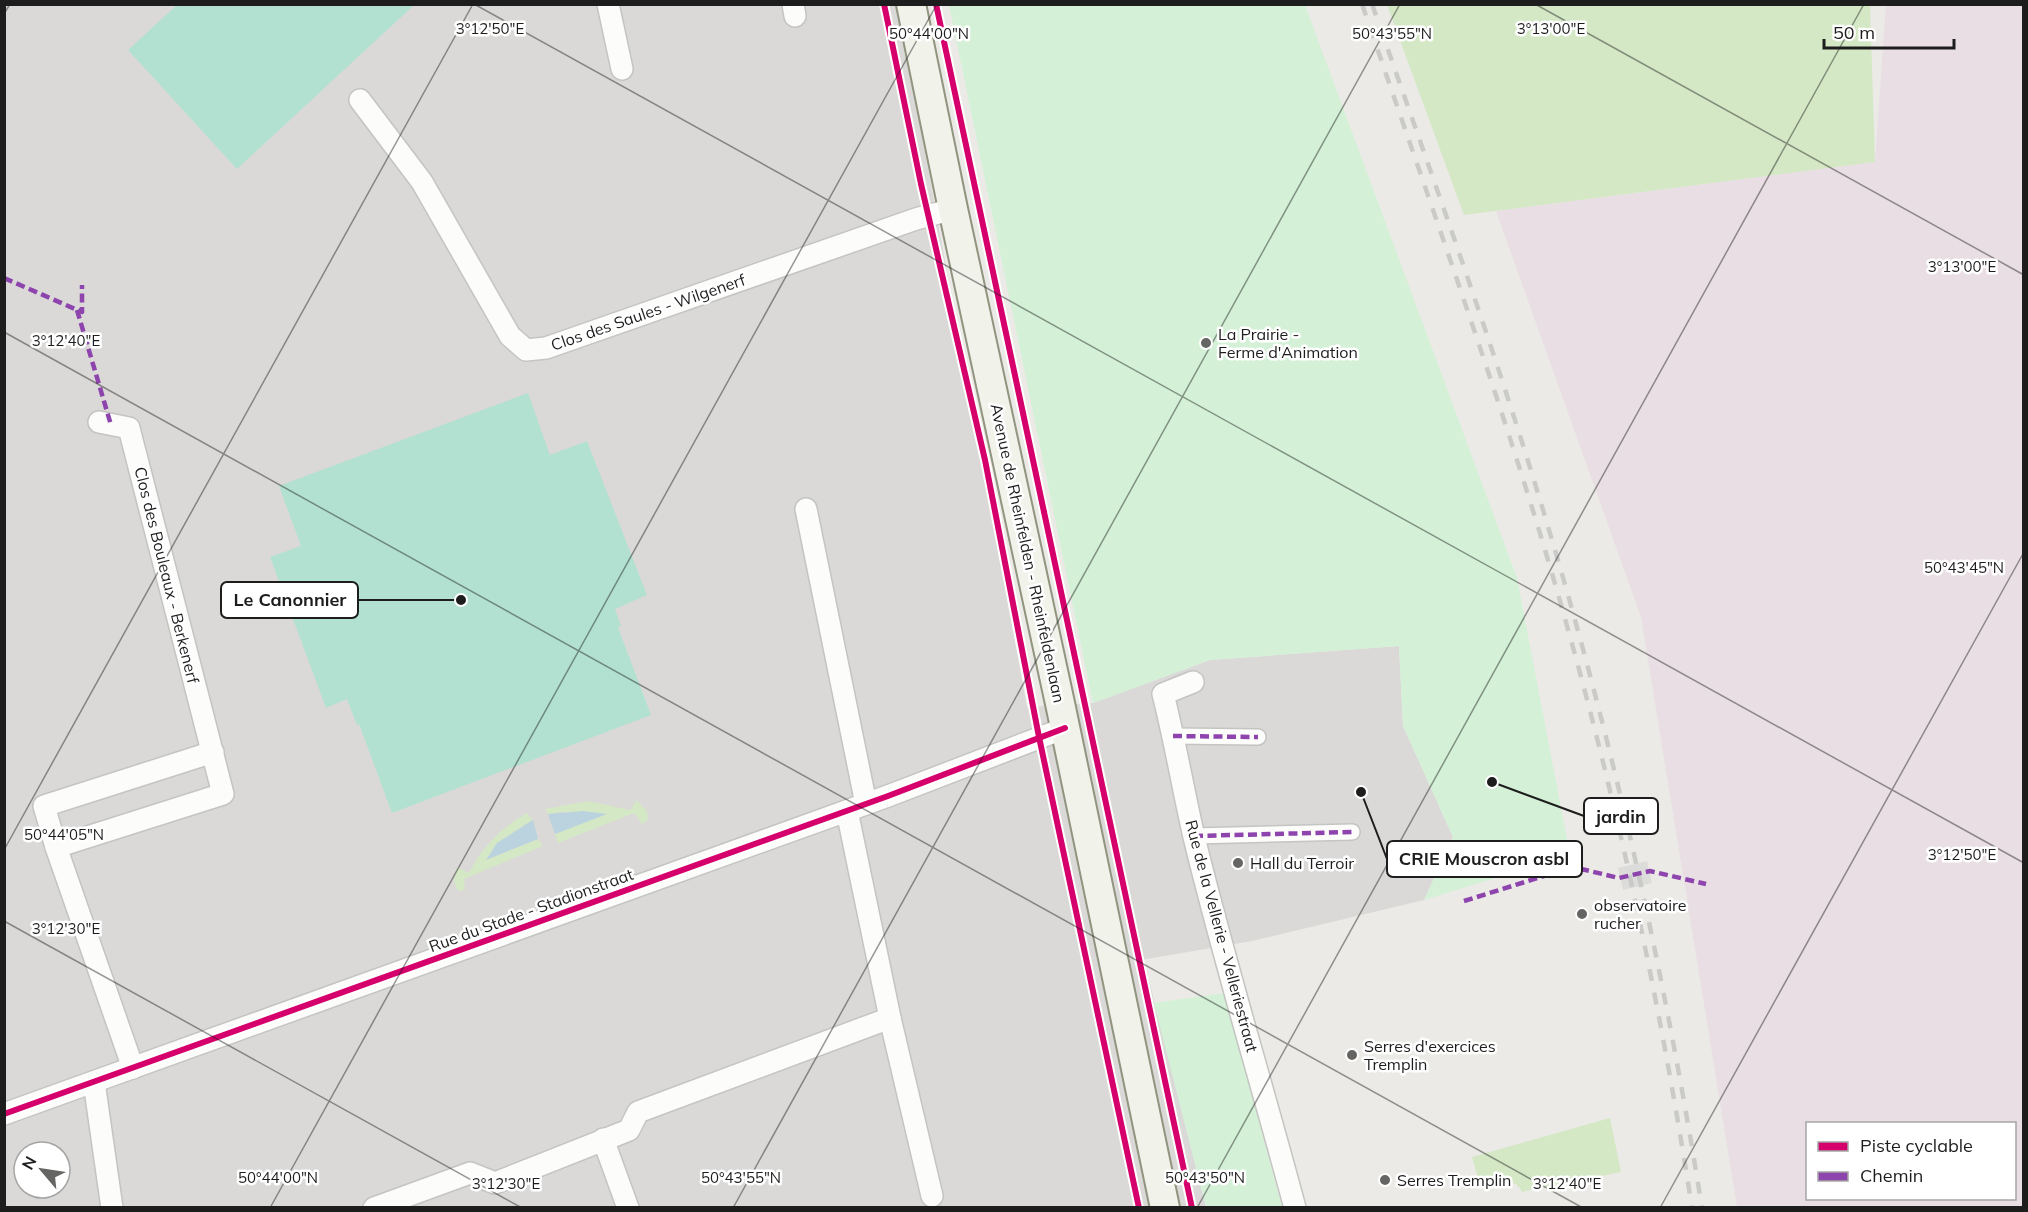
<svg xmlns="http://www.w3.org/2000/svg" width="2028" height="1212" font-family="Mulish,sans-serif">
  <rect width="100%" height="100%" fill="#ebeae6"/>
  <path fill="#dad9d7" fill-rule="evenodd" d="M5,5H898L1027,707L1093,703L1210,660L1399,646L1403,726L1453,837L1424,900L1252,941L1141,960L1150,984L1206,1207L5,1208ZM24,1152H60V1188H24Z"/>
  <path fill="#e9dee4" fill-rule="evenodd" d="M1886,5H2023V1207H1737L1641,617L1496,211L1875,162ZM1808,1124H2014V1198H1808Z"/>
  <g fill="#d4e8c5">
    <polygon points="1387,5 1870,5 1875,162 1464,215"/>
    <polygon points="637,800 647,811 648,820 642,824 634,813 558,843 555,834 605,814 561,812 548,814 545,809 588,801 630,810"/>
    <path d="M527,813L533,820L513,832L488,859L538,839L543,846L464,879L465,890L458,891L454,881L457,867L469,873C482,847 502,827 527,813Z"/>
    <path d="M1610,1118L1621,1172L1522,1192C1517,1182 1512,1182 1502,1183L1500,1177L1479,1182L1472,1157Z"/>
  </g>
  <g fill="#d4f1d7">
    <polygon points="949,5 1305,5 1517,578 1570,855 1424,900 1453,837 1403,726 1399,646 1210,660 1093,703"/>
    <polygon points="1224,993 1282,1207 1206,1207 1154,1003"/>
  </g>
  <g fill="#b2e1d2">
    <polygon points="177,5 177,4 414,5 237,169 128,50"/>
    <polygon points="528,393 550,455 587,441 647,595 615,609 621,626 618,627 622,638 651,715 392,813 359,724 357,725 347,699 326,708 270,557 301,546 279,486"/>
  </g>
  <g fill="#bad3de">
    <polygon points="583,811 607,814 555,834 548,814"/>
    <polygon points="533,820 538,839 486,860 497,843"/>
  </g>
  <polygon fill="#dcdcda" points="1647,861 1652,883 1623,890 1618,868"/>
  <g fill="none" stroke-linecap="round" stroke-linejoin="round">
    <defs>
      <g id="pedestrian">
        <polyline points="1173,736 1258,737"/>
        <polyline points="1194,836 1352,832"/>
      </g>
      <g id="minor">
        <polyline points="608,4 622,69"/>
        <polyline points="793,4 795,16"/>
        <polyline points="360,100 422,182 510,336 526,350 546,348 916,219 953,209"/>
        <polyline points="806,509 866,804"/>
        <path d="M1193,682L1163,694C1175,741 1183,789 1194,837C1224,961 1262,1084 1295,1208"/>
        <polyline points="847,811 890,1018 932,1196"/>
        <polyline points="56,847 223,794 129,428 99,422"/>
        <polyline points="133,1068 56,847 44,806 213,752"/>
        <polyline points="94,1082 112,1208"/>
        <polyline points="4,1114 888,796 1065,728"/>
        <polyline points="603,1139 628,1208"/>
        <polyline points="374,1208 470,1173 495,1183 629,1130 638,1112 890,1018"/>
      </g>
      <polyline id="secondary" points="911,4 953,209 1061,708 1165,1208"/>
    </defs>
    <use href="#pedestrian" stroke="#c4c4c2" stroke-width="18"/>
    <use href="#minor" stroke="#c4c4c2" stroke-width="24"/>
    <use href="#secondary" stroke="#91947f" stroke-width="32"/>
    <use href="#pedestrian" stroke="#fcfcfb" stroke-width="15"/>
    <use href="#minor" stroke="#fcfcfb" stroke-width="21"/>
    <use href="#secondary" stroke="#f1f2ea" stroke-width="28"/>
    <g stroke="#cacac9" stroke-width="4.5" stroke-dasharray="12 12" stroke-linecap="butt">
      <path d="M1362,4C1423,183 1487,360 1542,540C1608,758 1657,982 1692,1208"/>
      <path d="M1372,4C1434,182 1499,360 1552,540C1617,759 1666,982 1702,1208"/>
    </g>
    <g stroke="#8e44ad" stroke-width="4.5" stroke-dasharray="9 4.5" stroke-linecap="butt">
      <polyline points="4,278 82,312 82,285"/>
      <polyline points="77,310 111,425"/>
      <polyline points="1173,736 1258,737"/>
      <polyline points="1194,836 1352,832"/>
      <polyline points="1464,901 1573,867 1619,878 1650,871 1706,884"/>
    </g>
    <defs>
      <g id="cycleway">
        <polyline points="884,4 921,184 985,460 1039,737 1139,1208"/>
        <polyline points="936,4 1192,1208"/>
        <polyline points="4,1114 888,796 1065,728"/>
      </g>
    </defs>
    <use href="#cycleway" stroke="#fff" stroke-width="10"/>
    <use href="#cycleway" stroke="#d6006c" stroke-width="6"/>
  </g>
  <path fill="none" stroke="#1d1d1d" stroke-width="1.5" stroke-opacity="0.45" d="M474,4L2024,863M1535,4L2024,275M4,14L10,4M4,332L1583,1208M4,850L473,4M4,921L522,1208M270,1208L937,4M733,1208L1400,4M1197,1208L1864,4M1660,1208L2024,552"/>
  <g fill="#656563" stroke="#fff" stroke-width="2">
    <circle cx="1206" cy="343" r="6"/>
    <circle cx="1238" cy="863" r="6"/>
    <circle cx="1582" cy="914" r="6"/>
    <circle cx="1352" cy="1055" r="6"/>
    <circle cx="1385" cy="1180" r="6"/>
  </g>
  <g text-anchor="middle" stroke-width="5" stroke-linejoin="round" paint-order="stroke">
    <g font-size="16" fill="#1d1d1d" stroke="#fff">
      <text transform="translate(648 312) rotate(-19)" y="6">Clos des Saules - Wilgenerf</text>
      <text transform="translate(1028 553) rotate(78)" y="6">Avenue de Rheinfelden - Rheinfeldenlaan</text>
      <text transform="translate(167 575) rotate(76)" y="6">Clos des Bouleaux - Berkenerf</text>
      <text transform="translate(531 910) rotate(-20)" y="6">Rue du Stade - Stadionstraat</text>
      <text transform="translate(1222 936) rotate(75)" y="6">Rue de la Vellerie - Velleriestraat</text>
    </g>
    <g font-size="16" fill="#1d1d1d" stroke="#fff" text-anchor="start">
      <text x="1218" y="340">La Prairie -<tspan x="1218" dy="18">Ferme d'Animation</tspan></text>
      <text x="1250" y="869">Hall du Terroir</text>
      <text x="1594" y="911">observatoire<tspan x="1594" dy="18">rucher</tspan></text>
      <text x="1364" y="1052">Serres d'exercices<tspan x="1364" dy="18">Tremplin</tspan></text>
      <text x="1397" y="1186">Serres Tremplin</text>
    </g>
  </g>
  <g font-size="15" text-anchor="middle" fill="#1d1d1d" stroke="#fff" stroke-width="5" stroke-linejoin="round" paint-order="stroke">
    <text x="490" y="34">3°12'50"E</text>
    <text x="1551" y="34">3°13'00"E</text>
    <text x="929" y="39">50°44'00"N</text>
    <text x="1392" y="39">50°43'55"N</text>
    <text x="1962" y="272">3°13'00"E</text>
    <text x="66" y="346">3°12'40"E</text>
    <text x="1964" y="573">50°43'45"N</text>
    <text x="64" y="840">50°44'05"N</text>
    <text x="1962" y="860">3°12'50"E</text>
    <text x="66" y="934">3°12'30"E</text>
    <text x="278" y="1183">50°44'00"N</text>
    <text x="741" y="1183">50°43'55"N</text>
    <text x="1205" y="1183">50°43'50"N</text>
    <text x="506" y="1189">3°12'30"E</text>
    <text x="1567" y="1189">3°12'40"E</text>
  </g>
  <path fill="none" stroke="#1d1d1d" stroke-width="2" d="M461 600L358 600M1492 782L1584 816M1361 792L1387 859"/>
  <g fill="#1d1d1d" stroke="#fff" stroke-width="2">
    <circle cx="461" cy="600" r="6"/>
    <circle cx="1492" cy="782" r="6"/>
    <circle cx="1361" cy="792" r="6"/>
  </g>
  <g fill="#fff" stroke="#1d1d1d" stroke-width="2">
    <rect x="221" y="582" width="137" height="36" rx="6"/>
    <rect x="1584" y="798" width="74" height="36" rx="6"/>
    <rect x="1387" y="841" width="195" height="36" rx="6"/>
  </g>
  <g font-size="18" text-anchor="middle" font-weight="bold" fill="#1d1d1d">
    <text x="290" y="606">Le Canonnier</text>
    <text x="1621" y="823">jardin</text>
    <text x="1484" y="865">CRIE Mouscron asbl</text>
  </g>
  <rect width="2028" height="1212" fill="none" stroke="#1d1d1d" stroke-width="12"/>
  <rect x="1806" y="1122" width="210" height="78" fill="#ffffff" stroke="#a5a5a5" stroke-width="1.5"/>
  <rect x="1818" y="1142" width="30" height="9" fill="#d6006c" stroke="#a5a5a5" stroke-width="1.5"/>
  <text x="1860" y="1152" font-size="18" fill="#1d1d1d">Piste cyclable</text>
  <rect x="1818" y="1172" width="30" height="9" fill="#8e44ad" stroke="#a5a5a5" stroke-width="1.5"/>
  <text x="1860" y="1182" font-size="18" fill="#1d1d1d">Chemin</text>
  <g transform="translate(42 1170) rotate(299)"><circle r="28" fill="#ffffff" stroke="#a5a5a5" stroke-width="1.5"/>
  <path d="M0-4.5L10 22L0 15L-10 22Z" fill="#656563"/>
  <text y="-9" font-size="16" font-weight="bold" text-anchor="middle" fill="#1d1d1d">N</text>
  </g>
  <path d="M1824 39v9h130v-9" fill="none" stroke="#1d1d1d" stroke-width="3"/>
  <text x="1833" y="39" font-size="18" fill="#1d1d1d" stroke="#ffffff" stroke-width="4.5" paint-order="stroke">50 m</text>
</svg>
